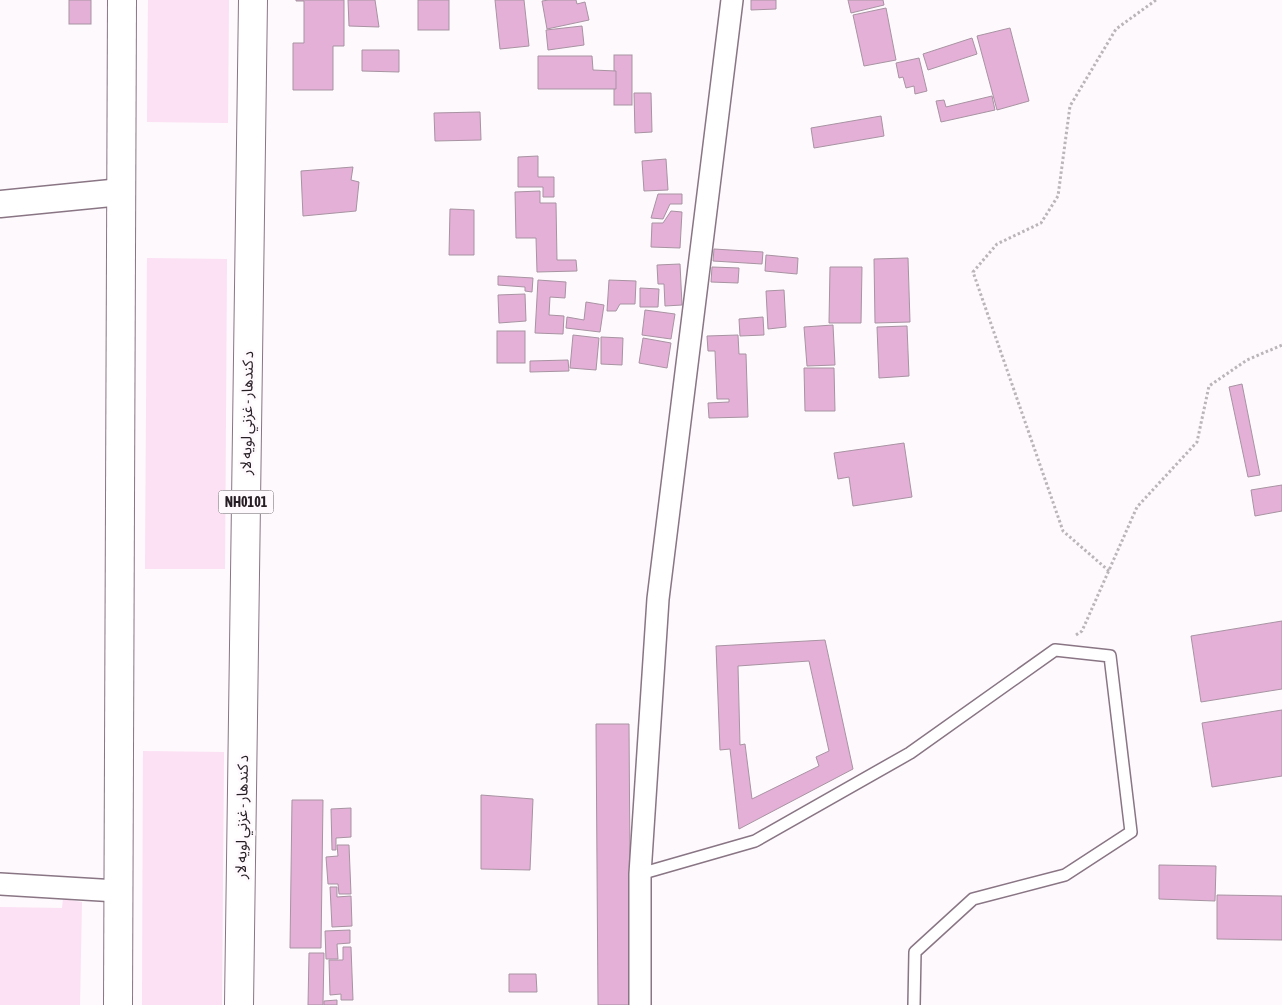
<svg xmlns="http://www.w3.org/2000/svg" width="1282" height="1005" font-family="'Asap Condensed','Noto Sans Arabic',sans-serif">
  <rect width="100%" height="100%" fill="#fdf9fc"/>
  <g fill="#fce0f4">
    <polygon points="148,0 229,0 228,123 147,122"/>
    <polygon points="147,258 227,259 225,569 145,569"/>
    <polygon points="143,751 224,752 222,1005 142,1005"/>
    <polygon points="63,899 82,902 80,1005 0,1005 0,907 62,908"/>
  </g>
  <g fill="#e4b0d7" stroke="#a893a2" fill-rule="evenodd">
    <rect x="69" y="0" width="22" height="24"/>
    <polygon points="296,0 344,0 344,46 333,46 333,90 293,90 293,43 304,43 304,1 296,1"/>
    <polygon points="348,0 375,0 379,27 349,26"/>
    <rect x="418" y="0" width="31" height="30"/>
    <polygon points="495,0 524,0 529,46 500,49"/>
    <polygon points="549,0 576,0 577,4 585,2 589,20 547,29 542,1"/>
    <polygon points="751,0 776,0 776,9 751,10"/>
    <polygon points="848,0 883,0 884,5 851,13"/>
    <polygon points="886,8 896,60 864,66 853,15"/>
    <polygon points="582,26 584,45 548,50 546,30"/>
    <polygon points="1010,28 1029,101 997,110 977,36"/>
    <polygon points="972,38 977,54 928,70 923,54"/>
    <polygon points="362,50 399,50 399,72 362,71"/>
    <rect x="614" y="55" width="18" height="50"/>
    <polygon points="538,56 592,56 593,70 616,71 616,89 538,89"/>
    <polygon points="919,58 927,91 915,94 914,86 906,88 903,77 899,78 896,63"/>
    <polygon points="634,93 651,93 652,132 635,133"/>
    <polygon points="992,96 995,110 941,122 936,101 944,100 946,107"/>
    <polygon points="480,112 481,140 435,141 434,113"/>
    <polygon points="881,116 884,136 814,148 811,128"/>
    <polygon points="538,156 538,177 554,177 554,197 543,197 543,187 518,187 518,157"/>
    <polygon points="666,159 668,190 644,191 642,161"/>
    <polygon points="353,167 351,180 359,182 356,211 303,216 301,171"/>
    <polygon points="540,191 540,203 556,203 557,260 576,260 577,271 537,272 536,238 516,238 515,192"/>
    <polygon points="658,194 682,194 682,204 670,204 663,219 651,218"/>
    <polygon points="450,209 474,210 474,255 449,255"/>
    <polygon points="671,211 682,212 680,248 651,247 652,223 663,223"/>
    <polygon points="714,249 763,252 762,264 713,261"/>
    <polygon points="766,255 798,258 797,274 765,271"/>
    <polygon points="908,258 910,322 875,323 874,259"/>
    <polygon points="680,264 682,305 665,306 664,284 658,284 657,265"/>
    <polygon points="712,267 739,268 738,283 711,282"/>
    <polygon points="830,267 862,267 861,323 829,323"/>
    <polygon points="498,276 533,278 532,292 525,291 525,287 498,285"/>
    <polygon points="538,280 566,282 565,298 550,297 549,315 564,316 563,334 535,333"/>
    <polygon points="609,280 636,281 635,304 620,304 616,311 607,311"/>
    <polygon points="640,288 659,289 658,307 640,307"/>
    <polygon points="784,290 786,327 768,329 766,291"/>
    <polygon points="525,294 526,321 499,323 498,295"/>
    <polygon points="586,302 604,305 600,332 566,328 567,317 584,320"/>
    <polygon points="645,310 675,314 671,339 642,335"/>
    <polygon points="763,317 764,335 740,336 739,319"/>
    <polygon points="833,325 835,365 807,366 804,327"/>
    <polygon points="907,326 909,376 879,378 877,327"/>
    <rect x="497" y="331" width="28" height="32"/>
    <polygon points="573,335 599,338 596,370 570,368"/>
    <polygon points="738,335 739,354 746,354 748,417 709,418 708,403 729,402 729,399 717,399 715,351 708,351 707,336"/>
    <polygon points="601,337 623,338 622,365 601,364"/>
    <polygon points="643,338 671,343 667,368 639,363"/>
    <polygon points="568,360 569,371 530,372 530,361"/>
    <polygon points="804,368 834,368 835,411 805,411"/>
    <polygon points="1242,384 1260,475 1248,477 1229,387"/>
    <polygon points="904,443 912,497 853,506 849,477 838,479 834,453"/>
    <polygon points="1282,485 1282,511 1255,516 1251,490"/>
    <polygon points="1282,621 1282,689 1201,702 1191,636"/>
    <path d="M825,640L853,769L739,829L730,749L720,750L716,646ZM809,661L829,751L816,757L819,766L752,799L745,744L740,745L738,666Z"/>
    <polygon points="1282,710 1282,776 1212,787 1202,723"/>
    <polygon points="596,724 629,724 631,1005 598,1005"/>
    <polygon points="481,795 533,799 530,870 481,869"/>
    <polygon points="292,800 323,800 321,948 290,948"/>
    <polygon points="351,808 351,837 336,838 336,850 332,850 331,809"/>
    <polygon points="337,845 349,845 351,894 339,894 338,884 328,884 326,857 338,856"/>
    <polygon points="1159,865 1216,866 1215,901 1159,899"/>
    <polygon points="330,887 337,887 337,897 351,896 352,926 332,927"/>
    <polygon points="1217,895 1282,896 1282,940 1217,939"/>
    <polygon points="350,930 350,943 337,944 338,959 326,959 325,931"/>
    <polygon points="343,947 351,947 353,1000 341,1000 341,994 330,995 329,960 343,960"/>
    <polygon points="309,953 324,953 323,1005 308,1005"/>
    <polygon points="509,974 536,974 537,992 509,992"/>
    <polygon points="337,1000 337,1005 324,1005 324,1001"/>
  </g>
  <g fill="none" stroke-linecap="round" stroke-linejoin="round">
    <defs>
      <polyline id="service" points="640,874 755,841 910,753 1055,650 1110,656 1131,832 1065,875 973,899 915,952 914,1005"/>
      <g id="minor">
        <polyline points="0,884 117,891"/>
        <polyline points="640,1005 640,874 658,599 732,0"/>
      </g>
      <polyline id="tertiary" points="0,204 121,192"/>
      <g id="trunk">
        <polyline points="118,1005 122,0"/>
        <polyline points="239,1005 253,0"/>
      </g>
    </defs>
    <use href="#service" stroke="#897584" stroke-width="14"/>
    <use href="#minor" stroke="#897584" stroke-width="24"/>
    <use href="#tertiary" stroke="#897584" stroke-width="29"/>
    <use href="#trunk" stroke="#897584" stroke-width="30"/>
    <g stroke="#bbb5b9" stroke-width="3" stroke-dasharray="2.5 2.5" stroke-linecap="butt">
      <polyline points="1109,571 1063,531 973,272 997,244 1041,223 1058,196 1070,106 1116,29 1156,0"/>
      <polyline points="1076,635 1082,631 1137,507 1197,442 1209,386 1247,360 1282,345"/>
    </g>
    <use href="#service" stroke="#fff" stroke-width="11"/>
    <use href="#minor" stroke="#fff" stroke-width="21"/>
    <use href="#tertiary" stroke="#fff" stroke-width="26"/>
    <use href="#trunk" stroke="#fff" stroke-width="28"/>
  </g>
  <g text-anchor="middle" stroke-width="5" stroke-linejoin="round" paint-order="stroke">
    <rect fill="#fdf9fc" stroke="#666065" stroke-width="1" x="218.5" y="490.5" width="55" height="23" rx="4"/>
    <g font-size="14" font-weight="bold" fill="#261e24">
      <text x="246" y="507">NH0101</text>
    </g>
    <g font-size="15" fill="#261e24" stroke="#fdf9fc">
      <text transform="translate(247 413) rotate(-89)" y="5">د کندهار - غزني لويه لار</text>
      <text transform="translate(242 817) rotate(-89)" y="5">د کندهار - غزني لويه لار</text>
    </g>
  </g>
</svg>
